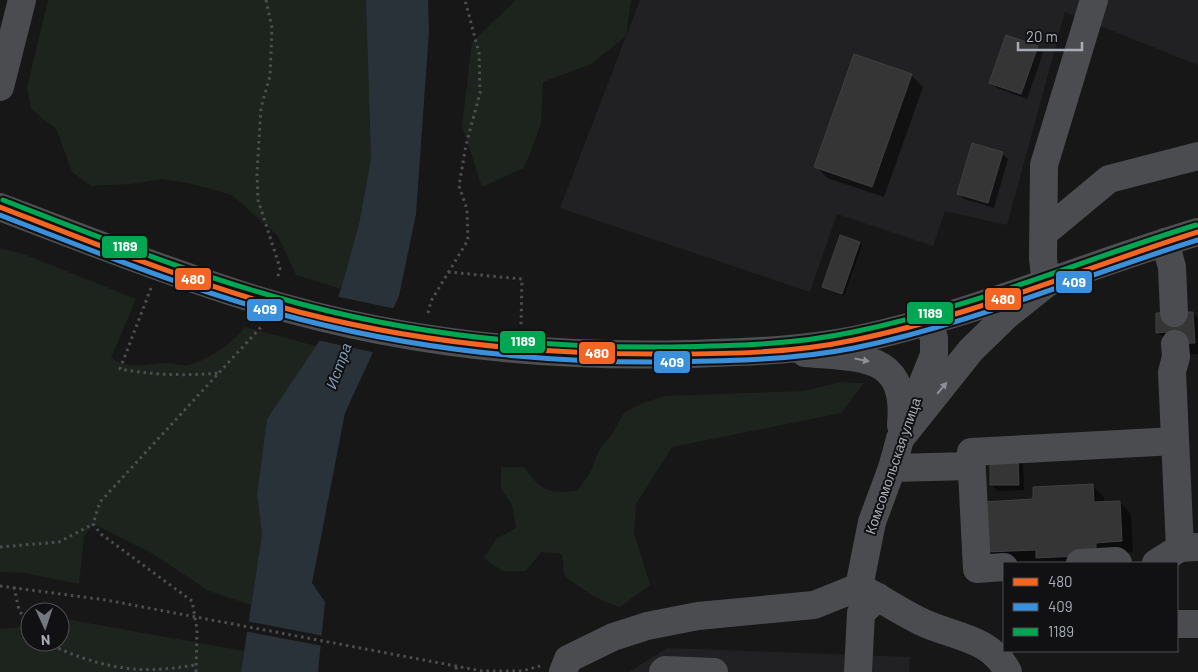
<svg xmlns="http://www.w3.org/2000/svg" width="1198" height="672" font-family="Barlow,sans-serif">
  <rect width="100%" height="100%" fill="#171717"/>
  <g fill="#212123">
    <polygon points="640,0 1198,0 1198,65 1065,12 1007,225 945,211 933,246 837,214 810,292 560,208"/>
    <polygon points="667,648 910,657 909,672 629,672"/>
  </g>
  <g fill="#1d241e">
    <polygon points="48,0 366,0 371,159 359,224 341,289 296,275 278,236 232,195 188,183 161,179 131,184 91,186 72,172 57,130 31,109 27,88"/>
    <polygon points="516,0 631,0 626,36 591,64 543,82 541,124 524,168 482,187 462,126 472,42"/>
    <path d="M0,248L26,255L136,299L111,358C127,369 143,365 162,363C171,362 180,367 189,365C207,361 235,341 245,327L316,346L267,419L257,494L262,534L251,605L209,591L153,554L94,524L84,536L79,584L25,573L0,572Z"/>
    <path d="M841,382L864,383L841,413L672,447L636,504L634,533L650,585L620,607C598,600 582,590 564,575L562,554L541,552L526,571H502L484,558L496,539L516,528L512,505L501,488V467H524C541,491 550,495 578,490L591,471L599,450L613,433L624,413L643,403L665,396L804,391Z"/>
    <polygon points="71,620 244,651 241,672 0,672 0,629 30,626 30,642 60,642 60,622"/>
  </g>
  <polygon fill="#2a3239" points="366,0 428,0 429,31 416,214 399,296 345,413 312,583 325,602 318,672 241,672 262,534 257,494 267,419 326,331 341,289 359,224 371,159"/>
  <g fill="#171717">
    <polygon points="335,296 396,309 376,353 317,340 323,330"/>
    <polygon points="246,621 324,636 323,646 244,631"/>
  </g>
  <g fill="#0007">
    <polygon points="1038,47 1043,53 1027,99 997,88 991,82"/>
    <polygon points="911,75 923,87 884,197 827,178 816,166"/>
    <polygon points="1002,153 1008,159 994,208 964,199 958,193"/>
    <polygon points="859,243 862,245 844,296 826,289 823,287"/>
    <polygon points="1193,313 1198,319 1198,354 1179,355 1158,332"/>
    <polygon points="1017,457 1023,463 1024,490 997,491 992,485"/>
    <polygon points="1092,485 1104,497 1104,503 1119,502 1131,514 1133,552 1107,554 1107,563 1043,563 1041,561 999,563 988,552 1034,501"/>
  </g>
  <g fill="#353536" stroke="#3f4043">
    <polygon points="1006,35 1038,46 1021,94 989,83"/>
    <polygon points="854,54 912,74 872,187 814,167"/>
    <polygon points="972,143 1003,152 988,203 957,194"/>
    <polygon points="840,235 860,242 842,294 822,287"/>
    <polygon points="1193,312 1195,343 1166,344 1166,332 1156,333 1156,313"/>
    <polygon points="1018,456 1019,485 990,485 990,457"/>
    <polygon points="1093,484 1094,502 1120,501 1122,541 1096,543 1096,555 1036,558 1036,550 986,552 984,502 1033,499 1033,487"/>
  </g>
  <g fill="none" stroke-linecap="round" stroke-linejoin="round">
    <g stroke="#4d4e52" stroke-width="3" stroke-dasharray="2.5 4" stroke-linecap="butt">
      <polyline points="266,0 272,28 270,76 261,108 257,173 258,200 280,268 277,280"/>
      <polyline points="448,272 522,279 521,325"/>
      <path d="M151,288L120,369C153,375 185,376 219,373"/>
      <polyline points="428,313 431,301 468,240 467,209 459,186 466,145 480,93 479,53 465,0"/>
      <polyline points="0,547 59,542 93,524"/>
      <polyline points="0,586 106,600 482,671 522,671 540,666"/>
      <polyline points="14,587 19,610 30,627"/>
      <path d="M47,642C58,649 71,654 83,658C125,672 152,672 195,665"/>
      <polyline points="456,667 457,672"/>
      <polyline points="196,672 197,629 192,601 101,534 93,524 100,502 262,326"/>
    </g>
    <g stroke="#4b4c50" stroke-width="28">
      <polyline points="0,87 22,0"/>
      <polyline points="1044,233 1109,179 1198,156"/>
      <polyline points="1165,242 1172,267 1174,313"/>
      <polyline points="1175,344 1176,357 1172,372 1180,548 1198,547"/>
      <path d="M805,353C861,358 908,353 901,425"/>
      <polyline points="900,439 971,350 1007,315 1046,284 1043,259 1044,165 1094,0"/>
      <polyline points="892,468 971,466"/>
      <polyline points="1080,563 1116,561 1118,563"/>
      <polyline points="1156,563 1180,548"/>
      <polyline points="1004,567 977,569 971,452 1175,441"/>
      <polyline points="859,587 872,522 892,468 900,439 934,355 934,338 928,322"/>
      <path d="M859,587C881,598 902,613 924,623C955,637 991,638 1008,672"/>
      <polyline points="1177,624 1198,624"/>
      <polyline points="563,672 568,659 613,637 647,626 698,616 814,605 859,587"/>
      <polyline points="663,672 665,670 714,672"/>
      <polyline points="858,672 861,613 878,597"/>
    </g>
    <path stroke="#4d4f52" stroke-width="28" d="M0,207C81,238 163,270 245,296C387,341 539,358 687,354C743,352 799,351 854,340C973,315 1083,266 1198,232"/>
    <defs>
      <path id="bus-1" d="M0,207C98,245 197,285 299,312C420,343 544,355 669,354C730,354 794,353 854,340C972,316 1084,268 1198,232"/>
      <path id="bus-2" d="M0,215C98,253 197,293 299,319C420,350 544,363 669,362C730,361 794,360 854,348C972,324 1084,275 1198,240"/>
      <path id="bus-3" d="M3,200C101,238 199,277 301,304C421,336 545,348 668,347C730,346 793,345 853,332C971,308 1082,260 1196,225"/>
    </defs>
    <use href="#bus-1" stroke="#111113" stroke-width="9"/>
    <use href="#bus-2" stroke="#111113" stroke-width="9"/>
    <use href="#bus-3" stroke="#111113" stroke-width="9"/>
    <use href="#bus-1" stroke="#f26522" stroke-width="5"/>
    <use href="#bus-2" stroke="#3a90db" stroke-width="5"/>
    <use href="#bus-3" stroke="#00a651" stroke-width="5"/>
  </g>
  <defs><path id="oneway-solid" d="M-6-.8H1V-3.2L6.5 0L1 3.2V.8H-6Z" transform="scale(1.25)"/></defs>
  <g fill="#8c9099">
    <use href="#oneway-solid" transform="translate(862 360) rotate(11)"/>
    <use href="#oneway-solid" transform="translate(942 388) rotate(-50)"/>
  </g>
  <g text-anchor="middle" stroke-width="4" stroke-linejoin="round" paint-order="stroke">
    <g font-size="14" fill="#a8adb8" stroke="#111113">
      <text transform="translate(893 466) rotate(-71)" y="5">Комсомольская улица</text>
    </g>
    <g font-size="15" font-style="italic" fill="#7f9bb3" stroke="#111113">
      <text transform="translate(339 366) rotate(-70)" y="5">Истра</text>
    </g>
  </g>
  <g stroke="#111113" stroke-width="2">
    <rect x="101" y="235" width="47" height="24" rx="5" fill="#00a651"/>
    <rect x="174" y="267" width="38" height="24" rx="5" fill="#f26522"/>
    <rect x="1055" y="270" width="38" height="24" rx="5" fill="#3a90db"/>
    <rect x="984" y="287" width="38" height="24" rx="5" fill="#f26522"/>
    <rect x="246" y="298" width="38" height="24" rx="5" fill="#3a90db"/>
    <rect x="906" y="301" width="48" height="24" rx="5" fill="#00a651"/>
    <rect x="499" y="330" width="47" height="24" rx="5" fill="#00a651"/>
    <rect x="578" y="341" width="38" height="24" rx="5" fill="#f26522"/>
    <rect x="653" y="350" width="38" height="24" rx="5" fill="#3a90db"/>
  </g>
  <g font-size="14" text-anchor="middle" font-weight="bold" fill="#fff">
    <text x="125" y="251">1189</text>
    <text x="193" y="284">480</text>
    <text x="1074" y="287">409</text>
    <text x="1003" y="304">480</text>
    <text x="265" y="314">409</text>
    <text x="930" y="318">1189</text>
    <text x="523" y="346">1189</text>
    <text x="597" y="358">480</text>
    <text x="672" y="367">409</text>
  </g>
  <rect x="1003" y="562" width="175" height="90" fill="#111113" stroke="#4d4f55"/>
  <rect x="1013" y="578" width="25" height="8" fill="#f26522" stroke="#4d4f55"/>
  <text x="1048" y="587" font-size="15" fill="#a8adb8">480</text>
  <rect x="1013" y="603" width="25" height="8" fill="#3a90db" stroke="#4d4f55"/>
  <text x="1048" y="612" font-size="15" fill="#a8adb8">409</text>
  <rect x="1013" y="628" width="25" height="8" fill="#00a651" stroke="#4d4f55"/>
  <text x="1048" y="637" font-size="15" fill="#a8adb8">1189</text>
  <g transform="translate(45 627) rotate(177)"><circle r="24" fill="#111113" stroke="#4d4f55"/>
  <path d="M0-4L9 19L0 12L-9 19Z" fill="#757880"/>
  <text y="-8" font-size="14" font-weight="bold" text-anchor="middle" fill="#a8adb8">N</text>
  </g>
  <path d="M1018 42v8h64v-8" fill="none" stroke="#a8adb8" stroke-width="2.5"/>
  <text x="1026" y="42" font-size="15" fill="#a8adb8" stroke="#111113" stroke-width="4" paint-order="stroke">20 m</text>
</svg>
